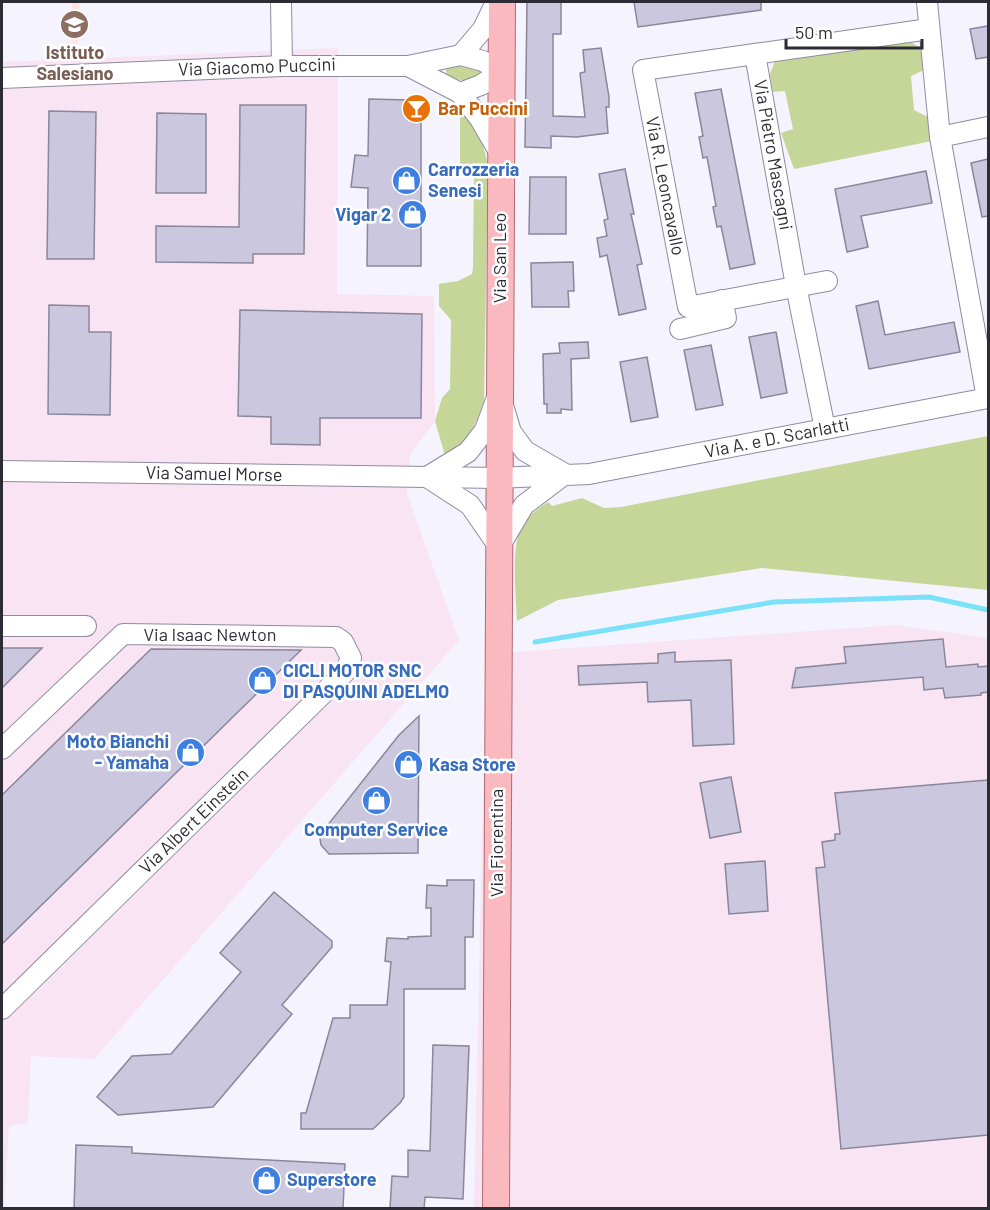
<svg xmlns="http://www.w3.org/2000/svg" width="990" height="1210" font-family="Barlow,sans-serif">
  <rect width="100%" height="100%" fill="#f5f3fd"/>
  <g fill="#f8e4f3">
    <polygon points="338,48 337,294 434,296 435,421 410,454 407,494 459,640 94,1059 31,1056 28,1123 9,1126 4,1208 2,1208 2,62"/>
    <polygon points="896,625 988,638 988,1208 474,1208 486,654"/>
  </g>
  <polygon fill="#ffe4e0" points="72,2 79,2 78,47 72,49"/>
  <g fill="#c6d698">
    <polygon points="908,40 920,48 924,70 911,76 914,110 928,117 932,141 794,169 781,133 793,129 785,91 773,92 770,74 775,61"/>
    <path d="M446,66C458,67 474,63 482,74C464,82 463,83 446,74Z"/>
    <path d="M460,108C477,127 483,140 488,166L484,402C474,430 468,439 446,459L435,421L442,398L450,389L451,320L439,306V284L458,281L472,274L473,267L474,172L460,169Z"/>
    <path d="M988,436V590L762,568L558,600L517,621C516,598 512,557 518,536C522,521 535,510 548,502L552,506L582,498L604,508L621,507Z"/>
  </g>
  <g fill="none" stroke-linecap="round" stroke-linejoin="round">
    <polyline stroke="#7ae1f8" stroke-width="5" points="535,642 774,602 929,597 988,610"/>
  </g>
  <g fill="#cbc7de" stroke="#8a869b" stroke-width="1.5">
    <polygon points="527,2 561,2 561,34 553,34 553,116 585,117 580,73 585,72 583,50 601,48 609,97 609,107 606,107 608,133 577,137 551,136 551,148 525,147"/>
    <polygon points="634,2 761,2 761,10 638,27"/>
    <polygon points="988,26 988,57 976,59 970,29"/>
    <polygon points="721,89 755,264 730,269 721,226 717,227 713,207 716,206 707,157 703,158 699,137 703,136 695,93"/>
    <polygon points="369,99 409,100 408,103 421,103 421,266 367,266 368,188 351,187 355,155 368,156"/>
    <polygon points="240,105 306,105 304,254 253,254 253,263 156,262 156,226 239,227"/>
    <polygon points="49,111 96,112 94,259 47,259"/>
    <polygon points="157,113 206,114 206,193 156,193"/>
    <polygon points="988,159 988,216 982,217 971,163"/>
    <polygon points="625,169 634,214 631,214 642,264 637,265 646,309 619,315 607,255 600,257 597,238 607,236 604,220 608,219 599,174"/>
    <polygon points="926,171 932,203 861,216 868,247 847,252 835,189"/>
    <polygon points="530,177 566,177 566,234 529,234"/>
    <polygon points="573,262 574,291 568,291 569,307 532,307 531,263"/>
    <polygon points="878,301 885,335 954,322 960,352 869,369 856,306"/>
    <polygon points="49,305 89,306 89,332 111,332 110,415 48,414"/>
    <polygon points="240,310 422,314 421,418 320,418 320,445 271,444 271,417 238,416"/>
    <polygon points="776,332 787,393 761,398 749,337"/>
    <polygon points="588,342 589,358 571,359 572,410 561,409 561,413 547,413 547,404 544,404 543,354 560,353 559,343"/>
    <polygon points="711,345 723,405 696,410 684,350"/>
    <polygon points="647,357 658,417 631,422 620,362"/>
    <polygon points="943,639 946,667 978,664 978,667 988,666 988,692 981,693 981,695 945,698 943,688 924,690 923,677 792,688 796,668 846,663 844,647"/>
    <polygon points="2,648 42,648 2,688"/>
    <polygon points="151,649 301,650 2,944 2,795"/>
    <polygon points="675,652 675,662 731,660 734,744 693,746 691,700 648,702 647,682 579,685 578,666 658,663 658,654"/>
    <polygon points="419,716 418,853 329,854 321,845 320,839 323,831 399,735"/>
    <polygon points="731,777 741,832 710,838 700,783"/>
    <polygon points="988,780 988,1135 841,1149 816,868 825,867 822,842 835,840 835,834 840,834 835,793"/>
    <polygon points="765,861 768,911 729,914 725,864"/>
    <polygon points="447,880 474,880 473,937 465,937 465,989 404,989 404,1097 400,1103 373,1129 301,1129 301,1113 306,1113 333,1018 350,1018 350,1005 387,1005 391,962 385,961 387,938 408,939 408,937 431,936 431,908 426,908 427,885 447,886"/>
    <polygon points="274,892 332,941 332,947 282,1005 292,1014 213,1107 118,1115 97,1097 132,1056 171,1054 241,972 220,953"/>
    <polygon points="433,1045 469,1046 463,1199 425,1197 424,1209 390,1208 392,1176 408,1177 408,1150 430,1151"/>
    <polygon points="76,1145 132,1147 132,1153 345,1164 343,1209 74,1209"/>
  </g>
  <g fill="none" stroke-linecap="round" stroke-linejoin="round">
    <defs>
      <g id="minor">
        <polyline points="281,2 282,66"/>
        <polyline points="927,2 940,137 987,398"/>
        <polyline points="755,54 643,70 688,307 827,281"/>
        <polyline points="461,55 483,29 496,2"/>
        <polyline points="2,78 282,66 408,66 460,93 481,85 501,72 483,61 461,55 408,66"/>
        <polyline points="460,93 480,119 501,155"/>
        <polyline points="940,137 988,127"/>
        <polyline points="680,329 726,318 722,300"/>
        <polygon points="499,392 511,432 525,451 565,474 524,505 499,547 470,505 427,477 468,452 485,430"/>
        <polyline points="825,429 796,286 755,54 929,29"/>
        <polyline points="2,471 499,478 589,474 988,398"/>
        <polyline points="2,626 86,626"/>
        <polyline points="2,749 123,634 336,637 343,642 351,658 345,672 2,1009"/>
      </g>
      <polyline id="major" points="496,1208 502,2"/>
    </defs>
    <use href="#minor" stroke="#8e8ba0" stroke-width="22"/>
    <use href="#major" stroke="#b06a73" stroke-width="28"/>
    <use href="#minor" stroke="#fff" stroke-width="20"/>
    <use href="#major" stroke="#fab9bf" stroke-width="26"/>
  </g>
  <defs>
    <symbol id="school-disc" viewBox="-11 -11 22 22"><circle r="9.5" fill="#8d6e63" stroke="#fff"/><path d="M0-5L7-2L0 1L-7-2ZM-4 1L0 2.5L4 1V4Q0 6-4 4Z" fill="#fff"/></symbol>
    <symbol id="bar-disc" viewBox="-11 -11 22 22"><circle r="9.5" fill="#e8710a" stroke="#fff"/><path d="M-6-5H6L.8 .8V4.5H3.5V6h-7V4.5H-.8V.8Z" fill="#fff"/></symbol>
    <symbol id="shop-disc" viewBox="-11 -11 22 22"><circle r="9.5" fill="#3f7fe0" stroke="#fff"/><path d="M-5-2.5h2.3a2.7 3.5 0 0 1 5.4 0H5L5.5 6h-11ZM-1.5-2.5h3a1.5 2.3 0 0 0-3 0Z" fill="#fff"/></symbol>
  </defs>
  <g fill-rule="evenodd">
    <use href="#school-disc" x="58" y="8" width="33" height="33"/>
    <use href="#bar-disc" x="400" y="92" width="33" height="33"/>
    <use href="#shop-disc" x="390" y="164" width="33" height="33"/>
    <use href="#shop-disc" x="396" y="198" width="33" height="33"/>
    <use href="#shop-disc" x="246" y="664" width="33" height="33"/>
    <use href="#shop-disc" x="174" y="736" width="33" height="33"/>
    <use href="#shop-disc" x="392" y="748" width="33" height="33"/>
    <use href="#shop-disc" x="360" y="784" width="33" height="33"/>
    <use href="#shop-disc" x="250" y="1164" width="33" height="33"/>
  </g>
  <g text-anchor="middle" stroke-width="5" stroke-linejoin="round" paint-order="stroke">
    <g font-size="18" font-weight="bold" fill="#785e54" stroke="#fff">
      <text x="75" y="59">Istituto<tspan x="75" dy="21">Salesiano</tspan></text>
    </g>
    <g font-size="18" fill="#2d2c34" stroke="#fff">
      <text transform="translate(257 67) rotate(-2)" y="6">Via Giacomo Puccini</text>
      <text transform="translate(773 155) rotate(80)" y="6">Via Pietro Mascagni</text>
      <text transform="translate(665 186) rotate(79)" y="6">Via R. Leoncavallo</text>
      <text transform="translate(500 258) rotate(-90)" y="6">Via San Leo</text>
      <text transform="translate(777 438) rotate(-11)" y="6">Via A. e D. Scarlatti</text>
      <text transform="translate(214 474) rotate(1)" y="6">Via Samuel Morse</text>
      <text x="210" y="641">Via Isaac Newton</text>
      <text transform="translate(194 821) rotate(-44)" y="6">Via Albert Einstein</text>
      <text transform="translate(497 843) rotate(-90)" y="6">Via Fiorentina</text>
    </g>
    <g font-size="18" font-weight="bold" fill="#c56008" stroke="#fff" text-anchor="start">
      <text x="438" y="115">Bar Puccini</text>
    </g>
    <g font-size="18" font-weight="bold" fill="#366cbe" stroke="#fff" text-anchor="start">
      <text x="428" y="176">Carrozzeria<tspan x="428" dy="21">Senesi</tspan></text>
      <text x="391" y="221" text-anchor="end">Vigar 2</text>
      <text x="283" y="677">CICLI MOTOR SNC<tspan x="283" dy="21">DI PASQUINI ADELMO</tspan></text>
      <text x="169" y="748" text-anchor="end">Moto Bianchi<tspan x="169" dy="21">- Yamaha</tspan></text>
      <text x="429" y="771">Kasa Store</text>
      <text x="376" y="836" text-anchor="middle">Computer Service</text>
      <text x="287" y="1186">Superstore</text>
    </g>
  </g>
  <rect width="990" height="1210" fill="none" stroke="#2d2c34" stroke-width="6"/>
  <path d="M786 39v9h136v-9" fill="none" stroke="#2d2c34" stroke-width="3"/>
  <text x="795" y="39" font-size="18" fill="#2d2c34" stroke="#ffffff" stroke-width="4.5" paint-order="stroke">50 m</text>
</svg>
